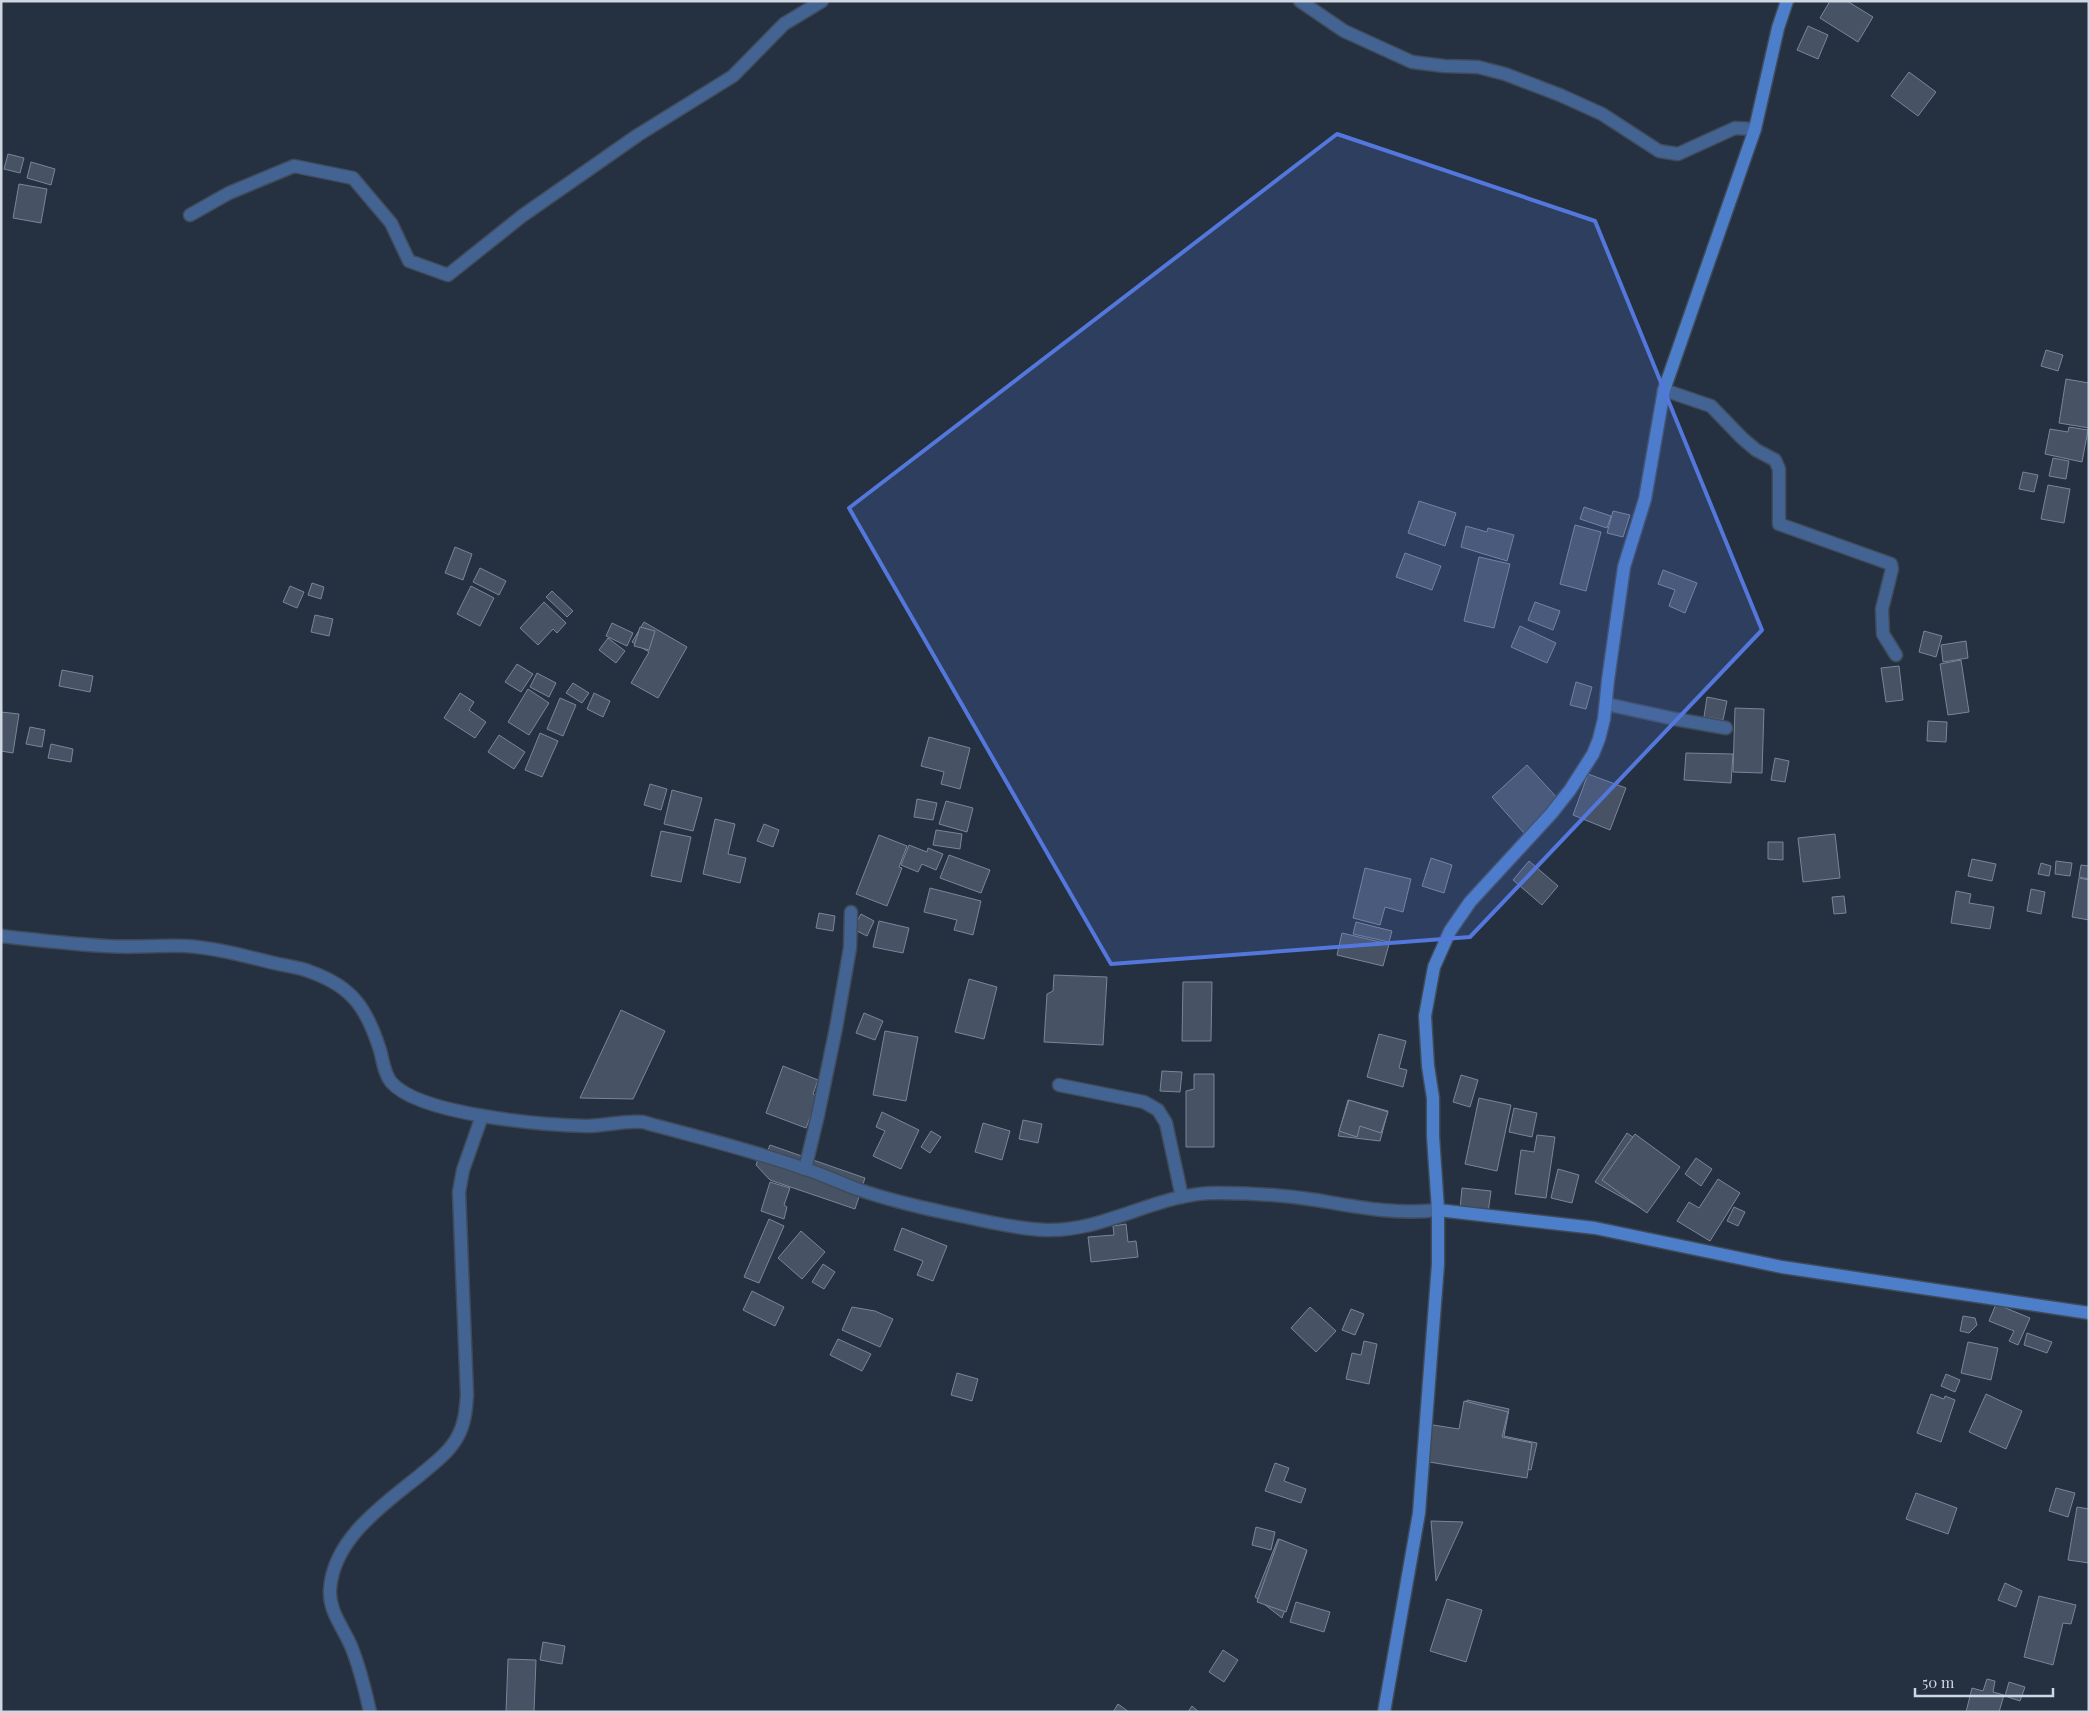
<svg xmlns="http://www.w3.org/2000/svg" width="2090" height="1713" font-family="'Playfair Display',serif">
  <rect width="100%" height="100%" fill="#253040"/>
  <g fill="#475365" stroke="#798699">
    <polygon points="1830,1 1847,1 1873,17 1858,42 1820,18"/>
    <polygon points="1808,26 1828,35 1818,59 1797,50"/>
    <polygon points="1909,72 1936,92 1918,116 1891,96"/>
    <polygon points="8,154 24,158 20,173 4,169"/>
    <polygon points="31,162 55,169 51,185 27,178"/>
    <polygon points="19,184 47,189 41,223 13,218"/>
    <polygon points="2046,350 2063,355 2058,371 2041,366"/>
    <polygon points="2066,379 2089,383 2089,428 2059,423"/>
    <polygon points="2069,427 2088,430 2082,462 2045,454 2050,429 2068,432"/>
    <polygon points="2053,458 2069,461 2066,479 2049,476"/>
    <polygon points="2023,472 2038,475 2034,492 2019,489"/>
    <polygon points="2048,485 2070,489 2064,523 2041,519"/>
    <polygon points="1419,501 1456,513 1445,546 1408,533"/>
    <polygon points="1584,507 1611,516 1607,528 1580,519"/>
    <polygon points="1613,511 1630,515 1623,537 1607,533"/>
    <polygon points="1575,525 1601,532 1586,591 1560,584"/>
    <polygon points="1466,526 1487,532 1488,528 1514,535 1507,561 1461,547"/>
    <polygon points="455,547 472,554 463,580 445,573"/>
    <polygon points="1405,553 1441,566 1432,590 1396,577"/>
    <polygon points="1479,557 1510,564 1494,628 1464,621"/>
    <polygon points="480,568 506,581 499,595 473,582"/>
    <polygon points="1663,570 1697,583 1685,613 1669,606 1675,590 1658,584"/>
    <polygon points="312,583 324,587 321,599 308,595"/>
    <polygon points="290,586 304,592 297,608 283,602"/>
    <polygon points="471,586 494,598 480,626 457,614"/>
    <polygon points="552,591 573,611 567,617 546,597"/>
    <polygon points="544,602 566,623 557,633 553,629 538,645 520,628"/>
    <polygon points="1535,602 1560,611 1553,630 1528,620"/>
    <polygon points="315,615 333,619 329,636 311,632"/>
    <polygon points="644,622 687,647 658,698 631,683 649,652 632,642"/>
    <polygon points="612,623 633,633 627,646 606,636"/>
    <polygon points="1520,626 1556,643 1547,663 1511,647"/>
    <polygon points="640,627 655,631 649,650 634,646"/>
    <polygon points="1924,631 1942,636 1936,657 1919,652"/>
    <polygon points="608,638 625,651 616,663 599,650"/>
    <polygon points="1966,641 1968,658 1943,662 1941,645"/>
    <polygon points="1961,660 1969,712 1948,715 1940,664"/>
    <polygon points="517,664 533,674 521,692 505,682"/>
    <polygon points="1899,666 1903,700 1886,702 1881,668"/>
    <polygon points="62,670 93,676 90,692 59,686"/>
    <polygon points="537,673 556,683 549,697 530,687"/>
    <polygon points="1576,682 1592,687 1586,709 1570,705"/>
    <polygon points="573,683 589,693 582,703 566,693"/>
    <polygon points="528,689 549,703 529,735 508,722"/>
    <polygon points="460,693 474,702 469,710 486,722 475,738 444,718"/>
    <polygon points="594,693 610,701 603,717 587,709"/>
    <polygon points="1707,697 1727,701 1723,720 1704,717"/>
    <polygon points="560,698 576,705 563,736 547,729"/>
    <polygon points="1735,708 1764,709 1762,773 1733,772"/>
    <polygon points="1,712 19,714 13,753 1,751"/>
    <polygon points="1928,721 1947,722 1946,742 1927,741"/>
    <polygon points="30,727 45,730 42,747 26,744"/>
    <polygon points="540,733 558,741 542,777 525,770"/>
    <polygon points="499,735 525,752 514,769 488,752"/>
    <polygon points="929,737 970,748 960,789 941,784 944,772 921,766"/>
    <polygon points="51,744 73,749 71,762 48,758"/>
    <polygon points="1686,753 1733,754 1731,783 1684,780"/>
    <polygon points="1775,758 1789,761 1785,782 1771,780"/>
    <polygon points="1527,765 1560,801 1524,833 1492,797"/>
    <polygon points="1588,774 1626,788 1610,830 1573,815"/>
    <polygon points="650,784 667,789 661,810 644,805"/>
    <polygon points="672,790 702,798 693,831 664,824"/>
    <polygon points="917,799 937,803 933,820 914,817"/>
    <polygon points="946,801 973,808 967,832 939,824"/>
    <polygon points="715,819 735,824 728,854 746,858 740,883 703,874"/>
    <polygon points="764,824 779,830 773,847 757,841"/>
    <polygon points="936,830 962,834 960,849 933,845"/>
    <polygon points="661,831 691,837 681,882 651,876"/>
    <polygon points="1835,834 1840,878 1803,882 1798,838"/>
    <polygon points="879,835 907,846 899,867 902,868 887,906 856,894"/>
    <polygon points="1768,842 1783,842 1783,860 1768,859"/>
    <polygon points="909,845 927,852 928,848 943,854 936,870 922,864 918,872 901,865"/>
    <polygon points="949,855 990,870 981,893 940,878"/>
    <polygon points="1431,858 1452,865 1444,893 1422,886"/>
    <polygon points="1972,859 1996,864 1992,881 1968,876"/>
    <polygon points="1529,861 1558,886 1542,905 1513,880"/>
    <polygon points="2056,861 2072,863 2070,876 2055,874"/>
    <polygon points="2041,863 2051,866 2049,876 2038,874"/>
    <polygon points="2081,865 2089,866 2089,879 2079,877"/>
    <polygon points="1365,868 1411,879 1403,912 1385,907 1380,925 1353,918"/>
    <polygon points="2079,878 2089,880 2089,920 2072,917"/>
    <polygon points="930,888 981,901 973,935 954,930 957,920 924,912"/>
    <polygon points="2031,889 2045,892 2041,914 2027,911"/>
    <polygon points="1956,891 1971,894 1969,903 1994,907 1990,929 1951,923"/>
    <polygon points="1844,896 1846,913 1834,914 1832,897"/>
    <polygon points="819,913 835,916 833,931 816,928"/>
    <polygon points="861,914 874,921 867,936 853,929"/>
    <polygon points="879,921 909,928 903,953 873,947"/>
    <polygon points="1356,922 1392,931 1389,942 1353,934"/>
    <polygon points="1342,933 1389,944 1383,966 1337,955"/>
    <polygon points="1054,975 1107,977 1103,1045 1044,1042 1047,994 1053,991"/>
    <polygon points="969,979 997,987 984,1039 955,1032"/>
    <polygon points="1183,982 1212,982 1211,1041 1182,1041"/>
    <polygon points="621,1010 665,1031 633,1099 580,1098"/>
    <polygon points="864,1013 883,1021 875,1040 856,1033"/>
    <polygon points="885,1031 918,1037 906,1101 873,1095"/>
    <polygon points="1379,1034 1406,1041 1399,1068 1407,1070 1403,1087 1367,1077"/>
    <polygon points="783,1066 818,1080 813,1094 818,1097 806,1128 766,1113"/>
    <polygon points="1162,1071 1182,1072 1180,1092 1160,1091"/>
    <polygon points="1194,1074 1214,1074 1214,1147 1186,1147 1186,1091 1194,1089"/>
    <polygon points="1461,1075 1478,1080 1470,1107 1453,1102"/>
    <polygon points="1479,1098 1511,1105 1497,1171 1465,1164"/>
    <polygon points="1348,1100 1388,1111 1380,1141 1338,1136"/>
    <polygon points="1349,1100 1388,1112 1381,1133 1360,1126 1357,1137 1339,1131"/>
    <polygon points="1514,1108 1537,1113 1532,1137 1509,1132"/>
    <polygon points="882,1112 919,1130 901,1169 873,1156 885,1131 876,1127"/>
    <polygon points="1023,1120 1042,1124 1038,1143 1019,1139"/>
    <polygon points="983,1123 1010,1131 1002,1160 975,1152"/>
    <polygon points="931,1131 941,1137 930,1153 921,1147"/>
    <polygon points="1627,1133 1674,1166 1646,1211 1595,1182"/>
    <polygon points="1635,1134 1680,1167 1647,1213 1602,1180"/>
    <polygon points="1537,1135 1555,1137 1546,1198 1515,1194 1521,1150 1534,1152"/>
    <polygon points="770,1145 865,1178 855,1209 770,1180 756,1165 760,1153 766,1155"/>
    <polygon points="1696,1158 1712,1169 1701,1186 1685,1174"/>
    <polygon points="1558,1169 1579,1175 1572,1203 1551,1198"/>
    <polygon points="1718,1179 1740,1193 1710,1241 1677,1221 1689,1202 1699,1208"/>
    <polygon points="770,1182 790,1188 784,1205 787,1207 784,1219 761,1211"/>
    <polygon points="1462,1188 1491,1191 1488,1213 1460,1209"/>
    <polygon points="1734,1207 1745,1212 1738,1226 1727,1221"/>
    <polygon points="769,1219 784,1226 759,1283 744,1277"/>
    <polygon points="1126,1224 1128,1242 1136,1241 1138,1257 1091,1262 1088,1237 1114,1235 1113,1226"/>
    <polygon points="902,1228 947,1246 933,1281 917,1275 923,1261 894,1250"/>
    <polygon points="801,1231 825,1252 802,1279 778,1258"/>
    <polygon points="823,1264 835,1272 824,1289 812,1282"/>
    <polygon points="752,1291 784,1307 775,1326 743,1310"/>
    <polygon points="1996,1304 2030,1318 2018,1345 2009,1341 2014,1331 1989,1321"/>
    <polygon points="852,1307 875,1311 893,1319 880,1347 842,1330"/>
    <polygon points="1310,1307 1336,1331 1316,1352 1291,1328"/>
    <polygon points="1351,1309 1364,1314 1355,1335 1342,1330"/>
    <polygon points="1963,1316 1975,1318 1977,1325 1969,1333 1960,1331"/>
    <polygon points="2027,1333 2052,1342 2047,1353 2024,1345"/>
    <polygon points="838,1339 871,1354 862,1371 830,1355"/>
    <polygon points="1364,1341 1377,1344 1369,1384 1346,1379 1352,1353 1361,1355"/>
    <polygon points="1968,1342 1998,1348 1991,1380 1961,1373"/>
    <polygon points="957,1373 978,1379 972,1401 951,1395"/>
    <polygon points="1946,1374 1960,1380 1955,1392 1941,1386"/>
    <polygon points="1931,1394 1944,1399 1945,1396 1955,1400 1941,1442 1917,1433"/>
    <polygon points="1986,1394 2022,1411 2006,1449 1969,1432"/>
    <polygon points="1467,1400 1509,1409 1504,1436 1537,1443 1531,1470 1442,1451 1446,1428 1460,1431"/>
    <polygon points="1464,1401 1508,1412 1502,1437 1532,1443 1527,1478 1423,1461 1433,1425 1459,1429"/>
    <polygon points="1275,1463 1289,1468 1284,1481 1306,1489 1301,1503 1265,1491"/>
    <polygon points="2056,1488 2075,1493 2068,1517 2049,1511"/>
    <polygon points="1916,1493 1957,1508 1948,1534 1906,1519"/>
    <polygon points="2077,1507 2089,1509 2089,1563 2068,1560"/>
    <polygon points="1431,1521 1463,1522 1436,1581"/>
    <polygon points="1256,1527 1275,1532 1271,1550 1252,1545"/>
    <polygon points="1278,1539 1307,1551 1282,1618 1255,1597"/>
    <polygon points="1279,1539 1307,1550 1286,1612 1257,1602"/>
    <polygon points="2005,1583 2022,1591 2016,1607 1998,1600"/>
    <polygon points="2039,1596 2076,1605 2071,1624 2063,1623 2053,1665 2024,1657"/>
    <polygon points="1447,1599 1482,1610 1466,1662 1430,1651"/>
    <polygon points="1296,1602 1330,1612 1324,1632 1290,1622"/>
    <polygon points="543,1642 565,1646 562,1664 540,1660"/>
    <polygon points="1223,1650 1238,1660 1224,1682 1209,1672"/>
    <polygon points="508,1659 536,1660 534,1712 506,1712"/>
    <polygon points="1987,1679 1995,1681 1993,1692 2004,1695 1999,1712 1966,1712 1972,1688 1983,1691"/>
    <polygon points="2009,1682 2025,1687 2020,1701 2005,1696"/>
    <polygon points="1118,1704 1129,1712 1113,1712"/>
    <polygon points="1192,1706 1199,1712 1188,1712"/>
  </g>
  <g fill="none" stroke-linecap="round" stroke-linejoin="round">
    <defs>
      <g id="street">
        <polyline points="1300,1 1344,31 1412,62 1444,66 1478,67 1505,74 1560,95 1602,114 1659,151 1678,154 1735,128 1755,129"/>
        <polyline points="190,215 229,193 294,166 353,178 391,223 409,261 448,275 522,216 638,135 733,76 784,24 822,1"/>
        <polyline points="1664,390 1711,406 1742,438 1756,450 1775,460 1779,469 1779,524 1891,564 1892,569 1882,609 1883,634 1896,655"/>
        <polyline points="1606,704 1675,719 1726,728"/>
        <path d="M1,936C36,940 71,944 106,946C133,948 159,945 186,946C216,948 245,956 274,963C286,966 300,967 311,972C353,987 367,1009 380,1050C383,1061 384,1073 391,1082C419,1115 544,1125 587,1126C606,1126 624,1120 643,1122C697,1137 752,1150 805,1169C822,1174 838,1182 854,1188C891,1201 928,1209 966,1217C992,1223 1019,1229 1046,1230C1106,1232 1158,1192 1218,1193C1250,1193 1284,1195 1316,1200C1357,1207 1396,1215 1438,1210"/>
        <polyline points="1059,1085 1144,1102 1158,1110 1166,1123 1182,1197"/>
        <polyline points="805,1169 818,1115 836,1028 850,948 851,912"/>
        <path d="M370,1712C365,1689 360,1668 351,1646C343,1627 329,1612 330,1590C333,1539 383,1505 419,1476C433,1464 449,1453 458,1436C465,1423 466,1409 467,1395L459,1192L463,1170L482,1116"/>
      </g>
      <g id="secondary">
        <polyline points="1438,1210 1595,1228 1782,1267 2089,1313"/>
        <polyline points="1384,1712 1419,1513 1438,1264 1438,1210 1433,1136 1433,1098 1428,1066 1425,1016 1434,967 1450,931 1470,902 1551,814 1570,790 1593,754 1599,739 1604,719 1608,680 1624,567 1645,499 1664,390 1755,129 1778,28 1787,1"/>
      </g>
    </defs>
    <use href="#street" stroke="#404b5a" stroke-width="15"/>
    <use href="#secondary" stroke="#404b5a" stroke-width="15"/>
    <use href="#street" stroke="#436392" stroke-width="12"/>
    <use href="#secondary" stroke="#4c7ec9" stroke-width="12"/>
  </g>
  <path fill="#5377db" fill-opacity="0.2" stroke="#5377db" stroke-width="4" stroke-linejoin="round" d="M1337,134L1595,221L1762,630L1470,937L1111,964L849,508Z"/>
  <rect width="2090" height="1713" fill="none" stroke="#d0d7e2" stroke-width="5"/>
  <path d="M1915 1688v8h138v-8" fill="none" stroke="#d0d7e2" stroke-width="2.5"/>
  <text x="1922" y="1688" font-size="15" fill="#d0d7e2" stroke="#253040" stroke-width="4" paint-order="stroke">50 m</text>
</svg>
